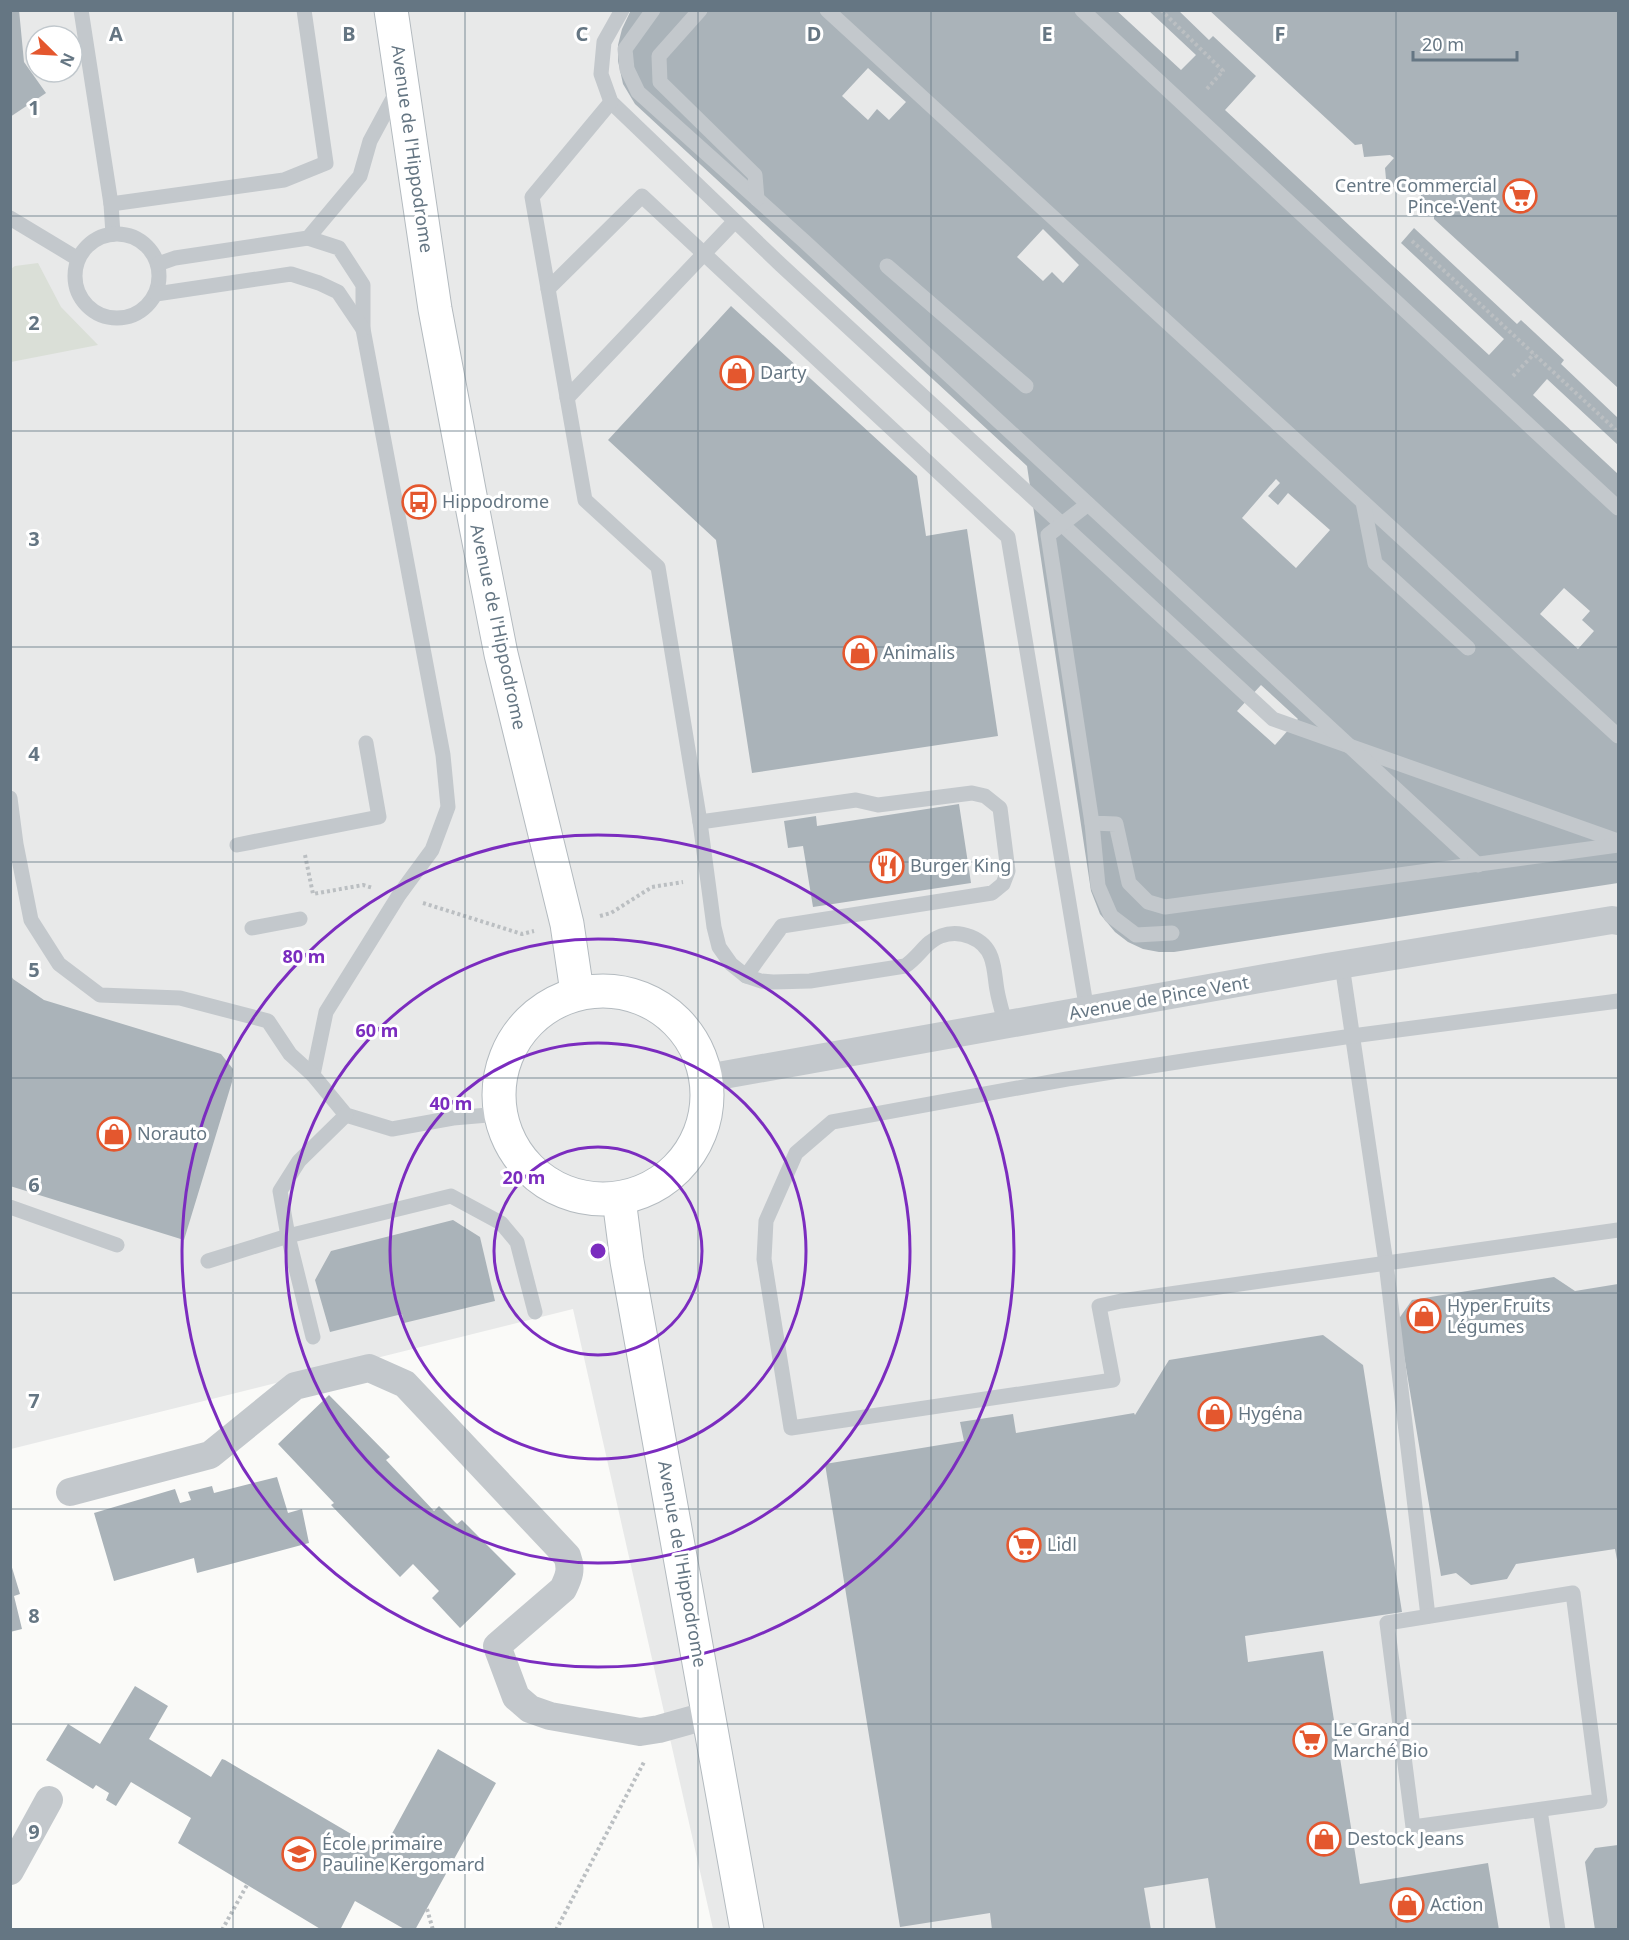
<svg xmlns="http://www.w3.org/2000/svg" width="1629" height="1940" font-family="'Noto Sans',sans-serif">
  <rect width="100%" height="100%" fill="#fafaf8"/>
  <path fill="#e8e9e9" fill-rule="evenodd" d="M10,11H1618V1929H713L573,1309L11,1449ZM36,36H72V72H36Z"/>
  <polygon fill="#dadfd7" points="38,263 61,307 98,345 11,362 11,269 15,266"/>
  <g fill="#aab3b9" fill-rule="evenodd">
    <polygon points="10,10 19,10 24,62 46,93 10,117"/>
    <path d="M631,10H1116L1181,70L1196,55L1148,10H1178L1209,40L1213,36L1256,76L1225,110L1489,355L1504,339L1401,243L1414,228L1517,324L1521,320L1564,360L1561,364L1618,418V445L1547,379L1533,395L1618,474V883L1174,952H1159L1143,949L1128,942L1115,932L1100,914L1091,891L1027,466L635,104L623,84L618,61V45L622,29ZM868,68L906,102L889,120L877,109L868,120L842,96ZM1043,229L1079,265L1063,283L1052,272L1043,281L1017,257ZM1276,479L1280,483L1268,496L1278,505L1288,493L1330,530L1296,568L1242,518ZM1564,588L1590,611L1582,620L1594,631L1578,649L1540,614ZM1261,685L1298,719L1275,745L1237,711Z"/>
    <polygon points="1209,10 1618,10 1618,388 1434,219 1434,209 1421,210 1421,183 1418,180 1413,186 1403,190 1390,186 1386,179 1385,168 1394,158 1390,155 1364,157 1362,144 1355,145"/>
    <polygon points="731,306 917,476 926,536 967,529 998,736 752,773 716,540 608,440"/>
    <polygon points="959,804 971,883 813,907 803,846 788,848 784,821 816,816 817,826"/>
    <polygon points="10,974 13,979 44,1000 221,1054 233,1069 232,1082 184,1240 10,1186"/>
    <polygon points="453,1220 480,1237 495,1301 404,1323 402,1314 330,1332 315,1280 331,1251"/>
    <polygon points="1554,1277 1575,1291 1618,1284 1618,1565 1615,1549 1516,1564 1507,1579 1471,1585 1456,1573 1441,1576 1398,1320 1412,1300"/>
    <polygon points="1323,1335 1363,1365 1402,1612 1245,1636 1248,1662 1323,1651 1360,1884 1488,1863 1499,1930 1216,1930 1208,1878 1144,1888 1151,1930 992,1930 990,1913 900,1927 825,1464 964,1441 960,1422 1013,1414 1016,1433 1134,1413 1135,1415 1169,1360"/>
    <polygon points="329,1395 390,1457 386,1460 434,1511 439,1506 457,1524 462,1520 516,1574 460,1628 432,1598 439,1591 413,1564 400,1577 331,1505 334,1503 278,1444"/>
    <polygon points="277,1477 288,1513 302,1509 309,1543 197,1573 194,1558 114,1581 94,1513 175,1489 180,1503 191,1500 188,1492 212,1486 214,1493"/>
    <polygon points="10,1561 20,1594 14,1596 22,1629 10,1632"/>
    <polygon points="135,1686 168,1706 149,1739 211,1777 222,1759 225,1760 382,1852 438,1749 496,1783 415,1930 406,1930 355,1901 340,1930 322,1930 178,1843 191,1818 131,1782 116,1806 106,1800 109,1793 96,1785 93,1789 46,1760 68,1724 100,1744"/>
    <polygon points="1618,1845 1618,1930 1595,1930 1585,1862 1595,1848"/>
  </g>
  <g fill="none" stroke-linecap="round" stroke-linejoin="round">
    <defs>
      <g id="secondary">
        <polyline points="391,10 435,309 472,506 501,654 567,924 577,992"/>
        <circle cx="603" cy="1095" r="104"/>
        <polyline points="619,1199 627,1261 747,1930"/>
      </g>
    </defs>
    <use href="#secondary" stroke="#b3babf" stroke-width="35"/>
    <g stroke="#bbbfc2" stroke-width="4" stroke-dasharray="3 3" stroke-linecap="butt">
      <polyline points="1161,10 1223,71 1205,91"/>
      <polyline points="1412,241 1618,432"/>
      <polyline points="1513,376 1534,354"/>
      <polyline points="305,855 313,894 363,885 373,888"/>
      <polyline points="423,903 522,934 534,931"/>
      <polyline points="600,916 611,913 652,887 683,882"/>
      <polyline points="427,1909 433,1930"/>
      <polyline points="222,1930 247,1885"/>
      <polyline points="556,1930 644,1762"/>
    </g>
    <g stroke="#c3c8cc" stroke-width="15">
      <polyline points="81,10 111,204 113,234"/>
      <polyline points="622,10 604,42 601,74 611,102 781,265 1273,719 1618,841"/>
      <polyline points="653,10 625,49 627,69 638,92 804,241 1478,865"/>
      <polyline points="700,10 659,56 660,82 755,175 757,199"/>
      <polyline points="827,10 1618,736"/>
      <polyline points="1082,10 1618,508"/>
      <path d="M611,102L532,197L585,500L658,567L700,822L714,927L719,947L731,964L746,976L761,981L773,982L810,981L905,966C919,957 926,941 941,936C960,929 984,938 991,957C995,968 995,979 997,990C999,1002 1003,1014 1006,1026"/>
      <polyline points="111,204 284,180 326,163 304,10"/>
      <polyline points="10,218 78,259"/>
      <circle cx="117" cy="276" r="42"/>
      <polyline points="308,238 339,248 363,285 363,329 443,755 448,807 432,850 399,895 326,1012 313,1075 346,1115 392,1129 453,1118 500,1114"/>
      <polyline points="158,264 175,258 308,238 360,176 370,141 398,89"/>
      <polyline points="887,266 1026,386"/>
      <polyline points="548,289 642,196 1008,537 1087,1011"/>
      <polyline points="156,294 291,274 319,283 338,292 363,329"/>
      <polyline points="567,398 735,221"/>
      <polyline points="1363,502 1375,563 1468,648"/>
      <polyline points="1088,504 1048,535 1092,823 1116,824 1129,883 1148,902 1165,907 1618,845"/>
      <polyline points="10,798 16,844 31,920 59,964 100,995 180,998 268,1021 290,1054 313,1075"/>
      <polyline points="700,822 856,800 878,805 972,793 985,796 1000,808 1008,871 1003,884 992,893 782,926 746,976"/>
      <polyline points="1092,823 1098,886 1111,916 1136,935 1172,933"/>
      <polyline points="237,845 379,817 366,743"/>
      <polyline points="252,928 300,919"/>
      <polyline points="1342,965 1386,1263 1428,1616"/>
      <polyline points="1618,1001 1352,1036 1203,1058 1067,1079 832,1122 796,1153 766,1221 764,1259 791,1428 1113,1380 1099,1306 1121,1301 1618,1230"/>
      <polyline points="10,1207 117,1245"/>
      <polyline points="208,1261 288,1236 280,1191 299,1161 346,1115"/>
      <polyline points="313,1337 288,1236 451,1196 501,1223 517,1242 535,1312"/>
      <polygon points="1573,1593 1600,1801 1413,1827 1387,1623"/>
      <polyline points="1540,1810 1558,1930"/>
    </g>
    <g stroke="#c3c8cc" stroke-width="28">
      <polyline points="707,1078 1327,967 1612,920 1618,921"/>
      <path d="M70,1492L210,1455L295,1386L369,1368L405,1384L567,1556C572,1569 569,1577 563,1589L497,1646L516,1697L530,1709L550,1716L640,1732L659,1729L709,1715"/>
      <polyline points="10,1871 49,1800"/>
    </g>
    <use href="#secondary" stroke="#fff" stroke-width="33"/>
  </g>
  <path fill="none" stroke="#657683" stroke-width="1.5" stroke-opacity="0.55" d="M233,10V1930M465,10V1930M698,10V1930M931,10V1930M1164,10V1930M1396,10V1930M10,216H1618M10,431H1618M10,647H1618M10,862H1618M10,1078H1618M10,1293H1618M10,1509H1618M10,1724H1618"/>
  <g fill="none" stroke="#7b2cbf" stroke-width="3">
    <circle cx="598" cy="1251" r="104"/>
    <circle cx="598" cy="1251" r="208"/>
    <circle cx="598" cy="1251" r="312"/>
    <circle cx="598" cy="1251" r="416"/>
  </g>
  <defs>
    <symbol id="supermarket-ring" viewBox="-11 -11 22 22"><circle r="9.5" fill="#fff" stroke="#e4572e" stroke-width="1.5"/><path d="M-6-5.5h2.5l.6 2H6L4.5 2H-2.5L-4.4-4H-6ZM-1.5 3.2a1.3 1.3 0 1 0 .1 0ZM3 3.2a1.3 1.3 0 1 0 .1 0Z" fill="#e4572e"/></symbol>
    <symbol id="shop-ring" viewBox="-11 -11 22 22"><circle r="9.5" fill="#fff" stroke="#e4572e" stroke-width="1.5"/><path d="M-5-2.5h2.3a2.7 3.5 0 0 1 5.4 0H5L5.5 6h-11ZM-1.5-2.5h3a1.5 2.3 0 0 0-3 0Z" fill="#e4572e"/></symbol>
    <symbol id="bus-ring" viewBox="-11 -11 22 22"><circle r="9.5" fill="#fff" stroke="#e4572e" stroke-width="1.5"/><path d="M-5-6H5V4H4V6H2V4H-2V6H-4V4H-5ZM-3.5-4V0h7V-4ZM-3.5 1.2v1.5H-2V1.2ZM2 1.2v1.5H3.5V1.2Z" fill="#e4572e"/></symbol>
    <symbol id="restaurant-ring" viewBox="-11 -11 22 22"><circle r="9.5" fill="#fff" stroke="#e4572e" stroke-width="1.5"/><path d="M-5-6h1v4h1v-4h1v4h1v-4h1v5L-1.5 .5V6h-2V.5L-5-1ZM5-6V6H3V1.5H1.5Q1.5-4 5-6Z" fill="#e4572e"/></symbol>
    <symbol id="school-ring" viewBox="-11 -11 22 22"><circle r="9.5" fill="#fff" stroke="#e4572e" stroke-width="1.5"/><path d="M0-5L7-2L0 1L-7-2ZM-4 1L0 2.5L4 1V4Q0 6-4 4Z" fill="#e4572e"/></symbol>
  </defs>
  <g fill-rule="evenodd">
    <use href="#supermarket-ring" x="1501" y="177" width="38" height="38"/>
    <use href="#shop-ring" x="718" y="354" width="38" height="38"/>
    <use href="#bus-ring" x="400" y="483" width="38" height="38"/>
    <use href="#shop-ring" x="841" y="634" width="38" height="38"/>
    <use href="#restaurant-ring" x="868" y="847" width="38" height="38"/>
    <use href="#shop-ring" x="95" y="1115" width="38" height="38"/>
    <use href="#shop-ring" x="1405" y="1297" width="38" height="38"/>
    <use href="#shop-ring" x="1196" y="1395" width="38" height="38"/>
    <use href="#supermarket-ring" x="1005" y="1526" width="38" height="38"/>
    <use href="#supermarket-ring" x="1291" y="1721" width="38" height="38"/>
    <use href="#shop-ring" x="1305" y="1820" width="38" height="38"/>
    <use href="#school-ring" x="280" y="1835" width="38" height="38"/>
    <use href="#shop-ring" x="1388" y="1886" width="38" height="38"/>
  </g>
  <g text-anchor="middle" stroke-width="6" stroke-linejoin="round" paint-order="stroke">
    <g font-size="18" fill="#657683" stroke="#fff">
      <text transform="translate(412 149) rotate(82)" y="6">Avenue de l'Hippodrome</text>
      <text transform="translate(498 627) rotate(78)" y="6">Avenue de l'Hippodrome</text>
      <text transform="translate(1159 998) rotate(-10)" y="6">Avenue de Pince Vent</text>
      <text transform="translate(682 1564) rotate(80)" y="6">Avenue de l'Hippodrome</text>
    </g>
    <g font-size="18" fill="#657683" stroke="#fff" text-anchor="start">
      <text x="1497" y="192" text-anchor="end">Centre Commercial<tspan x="1497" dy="21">Pince-Vent</tspan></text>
      <text x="760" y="379">Darty</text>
      <text x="442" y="508">Hippodrome</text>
      <text x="883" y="659">Animalis</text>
      <text x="910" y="872">Burger King</text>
      <text x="137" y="1140">Norauto</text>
      <text x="1447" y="1312">Hyper Fruits<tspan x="1447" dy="21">Légumes</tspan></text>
      <text x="1238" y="1420">Hygéna</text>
      <text x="1047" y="1551">Lidl</text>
      <text x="1333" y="1736">Le Grand<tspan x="1333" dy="21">Marché Bio</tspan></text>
      <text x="1347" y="1845">Destock Jeans</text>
      <text x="322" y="1850">École primaire<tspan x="322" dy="21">Pauline Kergomard</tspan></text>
      <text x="1430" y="1911">Action</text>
    </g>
  </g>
  <g font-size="20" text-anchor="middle" font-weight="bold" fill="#657683" stroke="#fff" stroke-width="6" stroke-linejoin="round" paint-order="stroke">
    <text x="116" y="41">A</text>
    <text x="349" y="41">B</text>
    <text x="582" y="41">C</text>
    <text x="814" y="41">D</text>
    <text x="1047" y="41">E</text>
    <text x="1280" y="41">F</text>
    <text x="34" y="115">1</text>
    <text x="34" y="330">2</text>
    <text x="34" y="546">3</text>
    <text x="34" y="761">4</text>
    <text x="34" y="977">5</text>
    <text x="34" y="1192">6</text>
    <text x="34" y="1408">7</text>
    <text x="34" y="1623">8</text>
    <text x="34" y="1839">9</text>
  </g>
  <circle cx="598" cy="1251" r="9" fill="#7b2cbf" stroke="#fff" stroke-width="3"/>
  <g font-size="18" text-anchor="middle" font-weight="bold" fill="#7b2cbf" stroke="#fff" stroke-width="6" stroke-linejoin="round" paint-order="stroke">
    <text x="304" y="963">80 m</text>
    <text x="377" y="1037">60 m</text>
    <text x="451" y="1110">40 m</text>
    <text x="524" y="1184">20 m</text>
  </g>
  <rect width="1629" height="1940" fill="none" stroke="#657683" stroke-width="24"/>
  <g transform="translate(54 54) rotate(114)"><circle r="28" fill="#ffffff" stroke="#c1c8cd" stroke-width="1.5"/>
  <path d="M0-4.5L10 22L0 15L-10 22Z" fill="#e4572e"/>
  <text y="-9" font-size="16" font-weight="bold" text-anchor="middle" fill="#657683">N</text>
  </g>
  <path d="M1413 51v9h104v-9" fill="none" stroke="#657683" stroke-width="3"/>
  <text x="1422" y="51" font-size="18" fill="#657683" stroke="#ffffff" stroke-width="4.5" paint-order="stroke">20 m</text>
</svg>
